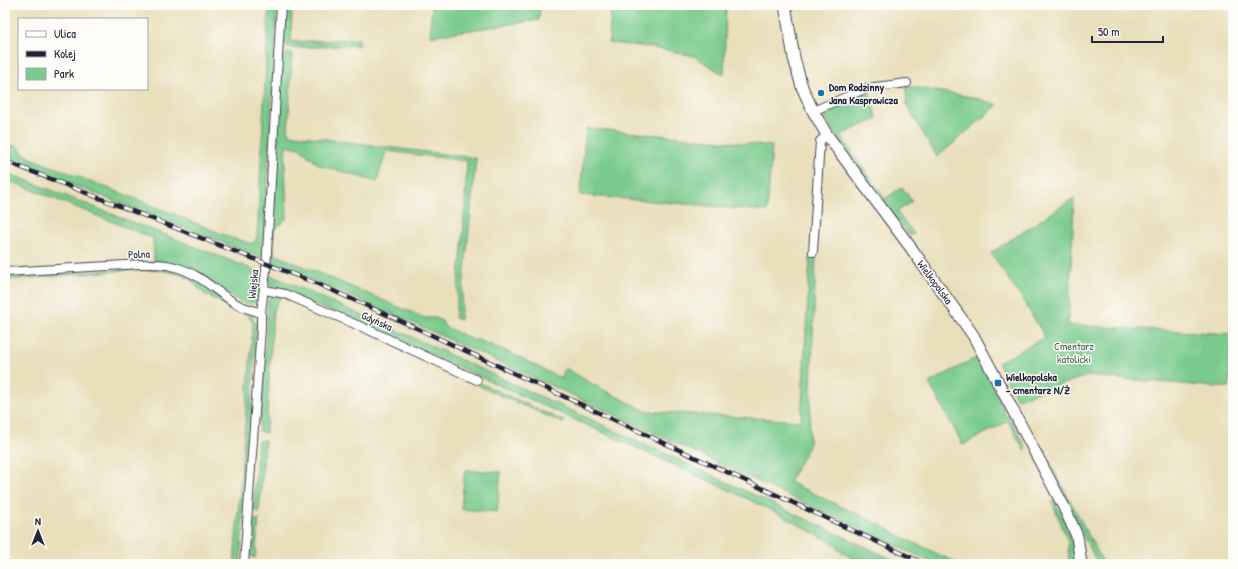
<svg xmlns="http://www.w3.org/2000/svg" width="1238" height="569" font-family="'Patrick Hand',sans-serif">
  <rect width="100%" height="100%" fill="#fdfcf7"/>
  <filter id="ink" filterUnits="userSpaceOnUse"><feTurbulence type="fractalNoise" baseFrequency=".025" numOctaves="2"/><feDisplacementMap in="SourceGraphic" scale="8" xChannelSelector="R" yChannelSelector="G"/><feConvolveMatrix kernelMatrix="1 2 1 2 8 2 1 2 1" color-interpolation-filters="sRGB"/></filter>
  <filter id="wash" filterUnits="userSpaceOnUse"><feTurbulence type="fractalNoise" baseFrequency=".012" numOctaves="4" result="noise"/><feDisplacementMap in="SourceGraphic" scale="16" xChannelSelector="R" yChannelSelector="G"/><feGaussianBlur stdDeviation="0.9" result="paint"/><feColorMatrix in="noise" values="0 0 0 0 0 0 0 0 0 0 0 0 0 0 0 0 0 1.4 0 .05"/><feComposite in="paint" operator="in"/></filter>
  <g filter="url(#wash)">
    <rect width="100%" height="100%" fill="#e9dfbb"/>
    <g fill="#79ca8c" stroke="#4e7664">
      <polygon points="269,5 277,5 263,258 5,159 5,145 17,146 25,154 33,159 164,210 229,237 252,244 257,238"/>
      <polygon points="284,5 292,5 291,42 359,39 359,45 294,48 288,47 282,41"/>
      <polygon points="432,5 540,5 539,20 430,36"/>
      <polygon points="611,5 726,5 724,75 694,56 650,47 609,43"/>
      <polygon points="288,53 292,53 288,134 386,147 476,158 460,320 455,318 463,237 467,161 386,151 377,182 319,165 299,148 286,145 285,165 287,218 274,230 274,254 425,318 436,318 442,321 444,326 473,340 478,340 513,354 562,379 564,369 567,369 592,384 646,411 801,421 810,258 816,255 809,446 789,482 885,527 900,536 959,564 935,564 596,406 413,323 270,262 280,62 283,57"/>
      <polygon points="906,86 972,97 998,105 937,157 907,106"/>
      <polygon points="869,91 877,119 840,135 853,153 850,155 836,137 820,111"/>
      <polygon points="586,128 772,146 767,211 580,195"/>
      <polygon points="854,155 885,199 902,187 912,201 897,212 914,234 910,236 883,202 851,158"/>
      <polygon points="5,172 262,273 259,296 258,299 253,303 245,304 233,297 212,282 154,260 153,238 5,179"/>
      <polygon points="1074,198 1073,229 1068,325 1232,334 1229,388 1087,376 1017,399 998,363 1045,337 1024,302 991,253"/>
      <polygon points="131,268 162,269 184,273 248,312 252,316 257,325 240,564 234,564 253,324 251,320 247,315 204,294 191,280 182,275 162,270 130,270 5,280 5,276 77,273"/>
      <polygon points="268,274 407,335 696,468 902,564 874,564 863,559 854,559 837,549 838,546 777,513 729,490 404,342 272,287 268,283"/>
      <polygon points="274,295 281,296 273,310 266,433 259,431 264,372 268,301 270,297"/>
      <polygon points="975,358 977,363 981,362 1004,409 1003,411 1006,417 1009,416 1026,448 1024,450 1008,421 963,445 929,383"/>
      <polygon points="480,383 564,421 563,423 479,386"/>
      <polygon points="265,440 259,513 253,509 258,441"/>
      <polygon points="1049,461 1104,564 1098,564 1045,463"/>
      <polygon points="465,470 501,472 497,512 461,509"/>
      <polygon points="1055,501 1069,530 1072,540 1076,564 1069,564 1068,541 1052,502"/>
      <polygon points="259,519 255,558 249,555 252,521"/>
      <polygon points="1176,558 1205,560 1223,564 1159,564"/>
    </g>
  </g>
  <g filter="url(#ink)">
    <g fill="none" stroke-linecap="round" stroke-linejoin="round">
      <defs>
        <g id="street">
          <polyline points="813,111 867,88 907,83"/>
          <polyline points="813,252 820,141 827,135"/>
          <path d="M5,272L142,264C153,264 164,263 175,267C199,273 215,291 235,303C243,308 253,310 261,313"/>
          <polyline points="265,290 285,294 371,331 477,380"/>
          <polyline points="244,564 261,329 261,313 266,270 281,5"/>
        </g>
        <polyline id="secondary" points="785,5 794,58 802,87 813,111 827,135 911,248 973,335 1064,507 1077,536 1081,564"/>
      </defs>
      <use href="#street" stroke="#403e4e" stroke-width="10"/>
      <use href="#secondary" stroke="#403e4e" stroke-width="13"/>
      <use href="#street" stroke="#fff" stroke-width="8"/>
      <use href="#secondary" stroke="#fff" stroke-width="11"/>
      <defs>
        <polyline id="rail" points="5,161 318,284 412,326 925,564"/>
      </defs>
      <use href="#rail" stroke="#22223b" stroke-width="4.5"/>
      <use href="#rail" stroke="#fdfcf7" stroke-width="3" stroke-dasharray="9" stroke-linecap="butt"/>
    </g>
  </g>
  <g fill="#1f6fb2" stroke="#fdfcf7" stroke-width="1.5">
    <circle cx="821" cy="93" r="4"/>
    <rect x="994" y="379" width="8" height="8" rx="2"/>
  </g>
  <g text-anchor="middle" stroke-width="3" stroke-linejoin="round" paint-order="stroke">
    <g font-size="11" font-weight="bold" fill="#22223b" stroke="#fdfcf7" text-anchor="start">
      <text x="829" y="91">Dom Rodzinny<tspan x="829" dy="13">Jana Kasprowicza</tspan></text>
      <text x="1006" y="381">Wielkopolska<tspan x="1006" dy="13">- cmentarz N/Ż</tspan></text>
    </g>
    <g font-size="11" fill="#22223b" stroke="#fdfcf7">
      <text transform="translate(139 254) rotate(-2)" y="4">Polna</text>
      <text transform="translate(935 282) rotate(54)" y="4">Wielkopolska</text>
      <text transform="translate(253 284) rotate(-84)" y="4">Wiejska</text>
      <text transform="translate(377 321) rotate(24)" y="4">Gdyńska</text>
    </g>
    <g font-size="11" fill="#405d57" stroke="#fdfcf7">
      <text x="1074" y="350">Cmentarz<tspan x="1074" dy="13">katolicki</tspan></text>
    </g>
  </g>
  <rect width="1238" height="569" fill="none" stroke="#fdfcf7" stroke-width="20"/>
  <rect x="18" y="18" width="130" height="72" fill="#fdfcf7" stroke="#a5a5ac"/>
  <rect x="26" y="31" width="20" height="6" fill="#ffffff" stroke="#a5a5ac"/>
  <text x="54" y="38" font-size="12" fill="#22223b">Ulica</text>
  <rect x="26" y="51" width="20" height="6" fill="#22223b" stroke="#a5a5ac"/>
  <text x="54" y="58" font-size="12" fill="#22223b">Kolej</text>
  <rect x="26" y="68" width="20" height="12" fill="#79ca8c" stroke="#a5a5ac"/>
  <text x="54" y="78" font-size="12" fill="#22223b">Park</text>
  <g transform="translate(38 531)" stroke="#fdfcf7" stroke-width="3" paint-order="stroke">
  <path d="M0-3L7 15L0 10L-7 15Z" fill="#22223b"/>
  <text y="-6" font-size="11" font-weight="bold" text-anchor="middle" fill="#22223b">N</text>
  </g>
  <path d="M1092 36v6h71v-6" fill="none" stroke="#22223b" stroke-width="2"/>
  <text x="1098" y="36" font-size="12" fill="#22223b" stroke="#fdfcf7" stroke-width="3" paint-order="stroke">50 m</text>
</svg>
